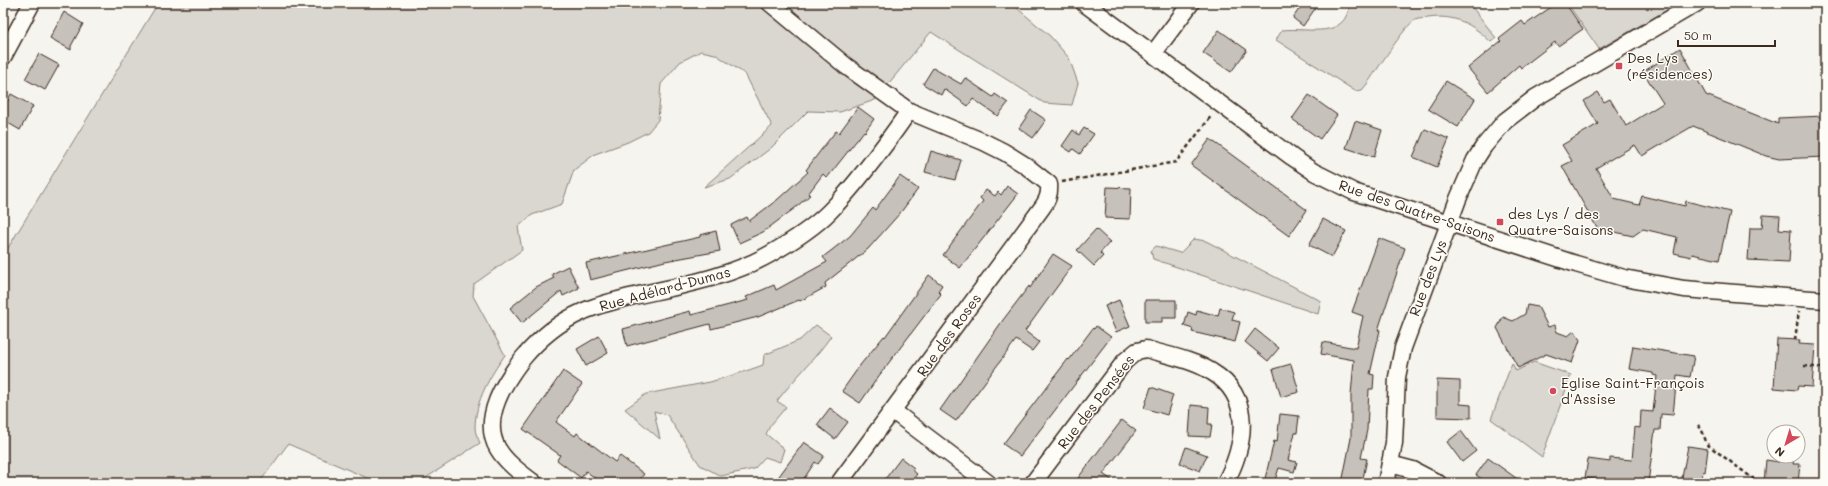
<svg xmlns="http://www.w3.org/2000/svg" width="1828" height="486" font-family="Mali,sans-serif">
  <rect width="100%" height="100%" fill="#f5f4ee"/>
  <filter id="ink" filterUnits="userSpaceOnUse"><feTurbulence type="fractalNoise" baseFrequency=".025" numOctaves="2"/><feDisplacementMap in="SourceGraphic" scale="8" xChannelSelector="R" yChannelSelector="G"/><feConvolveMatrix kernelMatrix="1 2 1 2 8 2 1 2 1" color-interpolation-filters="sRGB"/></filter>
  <g filter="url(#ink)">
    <g fill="#dad6d0" stroke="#8a8077">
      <path d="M158,3H1011L1050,36L1069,58L1078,83L1072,105L1044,103L931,32L875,100L840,112L808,111L771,148L730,179L704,187L772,126L745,74L715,54L701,51L680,62L661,84L658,120L648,132L628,142L595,154L574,170L562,204L532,215L518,227L522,250L474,284L473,296L505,355C490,376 475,401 475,428C475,433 478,438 480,443L418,483H372V480L288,444L259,483H3V256Z"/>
      <path d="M1350,3H1469L1496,38L1491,42C1472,24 1455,14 1428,18C1424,19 1419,18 1415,20C1406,24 1375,73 1367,84L1362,90L1355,91L1276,40L1282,30C1310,27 1345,41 1350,3Z"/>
      <polygon points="1567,3 1679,3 1599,49"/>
      <polygon points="1194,239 1206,241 1321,301 1318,314 1153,259 1151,251 1156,246 1180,253"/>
      <path d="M816,325L831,336C815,359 794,379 777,401L786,407L770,426L766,434L784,449L780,462L765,457L754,469L721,476L700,465L667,415L654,411L660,439L625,409L646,394L710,382L749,370L763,365L764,355L800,340Z"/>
      <polygon points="1534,362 1571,375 1542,457 1491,419 1512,363 1516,371"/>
    </g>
    <g fill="#c7c1bb" stroke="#3b2a1e">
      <polygon points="1303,3 1319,3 1303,26 1293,18"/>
      <polygon points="1557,3 1565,3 1583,29 1558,46 1555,42 1521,68 1519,65 1488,92 1468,68 1501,41 1499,39 1522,21 1525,25"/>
      <polygon points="64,12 83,24 71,46 71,50 50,38"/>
      <polygon points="1219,30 1247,50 1231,72 1203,53"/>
      <polygon points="1680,48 1706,95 1778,124 1778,118 1825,116 1825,157 1779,159 1766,156 1693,126 1642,156 1635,145 1596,168 1614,199 1639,205 1642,196 1685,206 1686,201 1730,212 1719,260 1692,254 1691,257 1674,253 1677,237 1643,229 1633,236 1597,228 1562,166 1572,161 1562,145 1598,124 1584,101 1598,92 1604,102 1610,99 1626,126 1663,103 1643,72"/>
      <polygon points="39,54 59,65 45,90 25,79"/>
      <polygon points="933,68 961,84 965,78 993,97 995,94 1008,103 998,116 973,99 968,106 944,89 941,95 923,84"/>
      <polygon points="1446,81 1475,99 1458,127 1428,109"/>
      <polygon points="11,94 33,106 20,130 3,120 3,110"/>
      <polygon points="1309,95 1337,115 1320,139 1292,119"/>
      <polygon points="858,107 874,119 865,132 864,131 827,178 823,174 808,194 810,195 795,208 763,232 739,243 731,225 747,217 749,221 777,200 808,172 806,170 824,146 836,131 839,133"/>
      <polygon points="1031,110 1046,120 1033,138 1019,128"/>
      <polygon points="1355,121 1382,130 1374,157 1346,148"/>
      <polygon points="1084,128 1094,134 1080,154 1073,149 1071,152 1062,146 1073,130 1079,135"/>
      <polygon points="1425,129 1449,139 1437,167 1413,157"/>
      <polygon points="1210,139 1307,210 1289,236 1191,165"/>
      <polygon points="931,151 961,160 955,180 925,172"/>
      <polygon points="900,176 918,189 901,212 868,249 825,283 826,287 800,301 799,300 758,317 711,329 710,324 627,346 623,329 690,311 691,315 748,300 746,297 774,285 776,290 827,262 823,257 850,236 873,208 875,210"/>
      <polygon points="1007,186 1018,194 960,268 943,255 983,201 980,198 986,190 995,196 998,192 1001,195"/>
      <polygon points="1107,187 1131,188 1130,219 1105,218"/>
      <polygon points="1763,215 1780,216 1779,229 1791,230 1789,262 1748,260 1750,228 1762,228"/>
      <polygon points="1323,219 1346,231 1332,257 1309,245"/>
      <polygon points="1096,229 1110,242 1100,253 1103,256 1094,266 1077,250"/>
      <polygon points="716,231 720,251 665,261 590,280 586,263 700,237 700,235"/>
      <polygon points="1379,238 1405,248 1378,330 1380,330 1370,374 1374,375 1373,389 1369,389 1367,430 1361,458 1367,459 1362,483 1342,483 1351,438 1351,395 1354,360 1321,354 1323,342 1356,348 1363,316 1352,312"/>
      <polygon points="1053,254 1072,266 1025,331 1039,342 1032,351 1016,340 956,421 940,410 1003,320 1029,286 1030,288"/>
      <polygon points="568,266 579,288 563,296 561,291 522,323 510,308 536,287 554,278 552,274"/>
      <polygon points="929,275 942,285 938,291 941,294 878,377 860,403 842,391 861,364 884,336 885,337"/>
      <polygon points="1119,300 1130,326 1116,332 1105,306"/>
      <polygon points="1145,300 1176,300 1176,318 1162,318 1162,322 1145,322"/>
      <polygon points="1527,305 1538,307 1548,327 1555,325 1557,332 1568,336 1574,331 1580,340 1572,363 1546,354 1518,368 1497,328 1503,317 1513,321 1525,314"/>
      <polygon points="1220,308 1234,312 1232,320 1240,322 1235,342 1192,332 1193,329 1184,326 1188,312 1196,315 1197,310 1218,316"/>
      <polygon points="1096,326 1111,337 1020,456 1003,444 1068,359 1069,360 1093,328 1094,329"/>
      <polygon points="1255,329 1279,348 1268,361 1245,342"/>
      <polygon points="599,336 608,353 586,366 577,349"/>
      <polygon points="1777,339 1800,340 1799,344 1815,345 1812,387 1798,386 1797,390 1774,388"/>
      <polygon points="1633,346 1694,356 1690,377 1677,375 1673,415 1661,414 1660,430 1655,430 1648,483 1629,483 1585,478 1588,459 1610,462 1610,458 1632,460 1635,427 1640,428 1641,411 1653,412 1657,376 1653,375 1653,373 1629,369"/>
      <polygon points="1291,364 1299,392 1281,397 1273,369"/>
      <polygon points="563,371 582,384 556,422 575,436 577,433 615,462 620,456 644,474 637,483 601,483 586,471 581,478 557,460 560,455 523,429"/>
      <polygon points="1437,380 1460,381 1460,404 1471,405 1471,418 1437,417"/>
      <polygon points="1151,387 1173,395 1167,415 1144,408"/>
      <polygon points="1191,405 1209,407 1208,424 1212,424 1210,437 1189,436"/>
      <polygon points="830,408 848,422 835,439 817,425"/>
      <polygon points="1280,414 1299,416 1297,433 1295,433 1288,460 1297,462 1294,472 1279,468 1274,483 1264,483 1274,441 1277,442"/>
      <polygon points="1122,420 1136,431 1103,474 1116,483 1086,483 1078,478"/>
      <polygon points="1461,431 1476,451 1462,462 1447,442"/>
      <polygon points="804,442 824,456 818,464 815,462 801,483 774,483"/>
      <polygon points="1688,446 1708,449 1705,472 1703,471 1701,483 1681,483"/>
      <polygon points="1186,447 1207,455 1200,471 1180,463"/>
      <polygon points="1780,456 1794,456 1793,464 1800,464 1798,483 1764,483 1766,460 1779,462"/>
      <polygon points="901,458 914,468 912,470 917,474 911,482 906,479 904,483 882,483"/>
      <polygon points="1488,458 1523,483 1488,483 1476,475"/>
    </g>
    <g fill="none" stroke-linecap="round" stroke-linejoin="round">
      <defs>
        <g id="minor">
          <path d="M770,3L846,66L909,111L984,142L1004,152L1025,165L1049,184C1050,195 1047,201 1041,209L839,483"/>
          <polyline points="1084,3 1292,157 1314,172 1354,192 1576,264 1624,278 1684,289 1825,300"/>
          <polyline points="1153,54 1191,3"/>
          <polyline points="3,57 32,3"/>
          <polyline points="893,411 988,483"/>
          <polyline points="1390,464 1413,470 1438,483"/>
          <path d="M534,483C503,460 481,442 497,401C503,385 513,371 523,358C539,339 559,322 582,312C597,305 614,301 630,297C677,286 728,278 770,254C791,242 812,229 829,212C857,184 886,144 909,111"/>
          <path d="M1033,483L1125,361L1137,351L1146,349C1166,355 1194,360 1212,372C1254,397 1245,446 1225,483"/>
          <polyline points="1386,483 1394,443 1397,377 1403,348 1458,199 1475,160 1484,146 1505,121 1535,98 1697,3"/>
        </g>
      </defs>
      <use href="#minor" stroke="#3b2a1e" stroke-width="19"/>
      <g stroke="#3b2a1e" stroke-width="2.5" stroke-dasharray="4 3" stroke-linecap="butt">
        <polyline points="1062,182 1176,162 1212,115"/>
        <polyline points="1795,340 1799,311"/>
        <polyline points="1804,366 1825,368"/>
        <path d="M1698,425C1705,433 1703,437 1708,445L1759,483"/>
      </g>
      <use href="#minor" stroke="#fdfcf7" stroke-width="16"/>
    </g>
  </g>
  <g fill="#d1495b" stroke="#fdfcf7" stroke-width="1.5">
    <rect x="1615" y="62" width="8" height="8" rx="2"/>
    <rect x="1496" y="218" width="8" height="8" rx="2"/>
    <circle cx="1553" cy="391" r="4"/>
  </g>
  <g text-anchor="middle" stroke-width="3" stroke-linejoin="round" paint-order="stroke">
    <g font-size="14" fill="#3b2a1e" stroke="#fdfcf7" text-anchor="start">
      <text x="1627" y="63">Des Lys<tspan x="1627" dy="16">(résidences)</tspan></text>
      <text x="1508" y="219">des Lys / des<tspan x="1508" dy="16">Quatre-Saisons</tspan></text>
      <text x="1561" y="388">Eglise Saint-François<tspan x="1561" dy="16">d'Assise</tspan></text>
    </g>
    <g font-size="14" fill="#3b2a1e" stroke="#fdfcf7">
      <text transform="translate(1417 211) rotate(19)" y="5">Rue des Quatre-Saisons</text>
      <text transform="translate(1428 278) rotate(-69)" y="5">Rue des Lys</text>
      <text transform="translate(665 289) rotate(-15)" y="5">Rue Adélard-Dumas</text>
      <text transform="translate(949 335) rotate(-54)" y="5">Rue des Roses</text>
      <text transform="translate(1096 402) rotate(-52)" y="5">Rue des Pensées</text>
    </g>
  </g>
  <rect width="1828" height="486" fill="none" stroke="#fdfcf7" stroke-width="16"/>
  <rect x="8" y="8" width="1812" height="470" fill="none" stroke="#3b2a1e" stroke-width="1.5" filter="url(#ink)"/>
  <g transform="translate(1786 444) rotate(218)"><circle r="19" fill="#fdfcf7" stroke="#afa8a0"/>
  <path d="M0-3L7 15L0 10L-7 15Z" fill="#d1495b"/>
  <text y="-6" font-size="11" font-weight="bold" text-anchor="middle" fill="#3b2a1e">N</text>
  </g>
  <path d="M1678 40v6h97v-6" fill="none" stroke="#3b2a1e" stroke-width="2"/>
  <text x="1684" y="40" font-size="12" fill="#3b2a1e" stroke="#fdfcf7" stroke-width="3" paint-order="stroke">50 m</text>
</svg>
